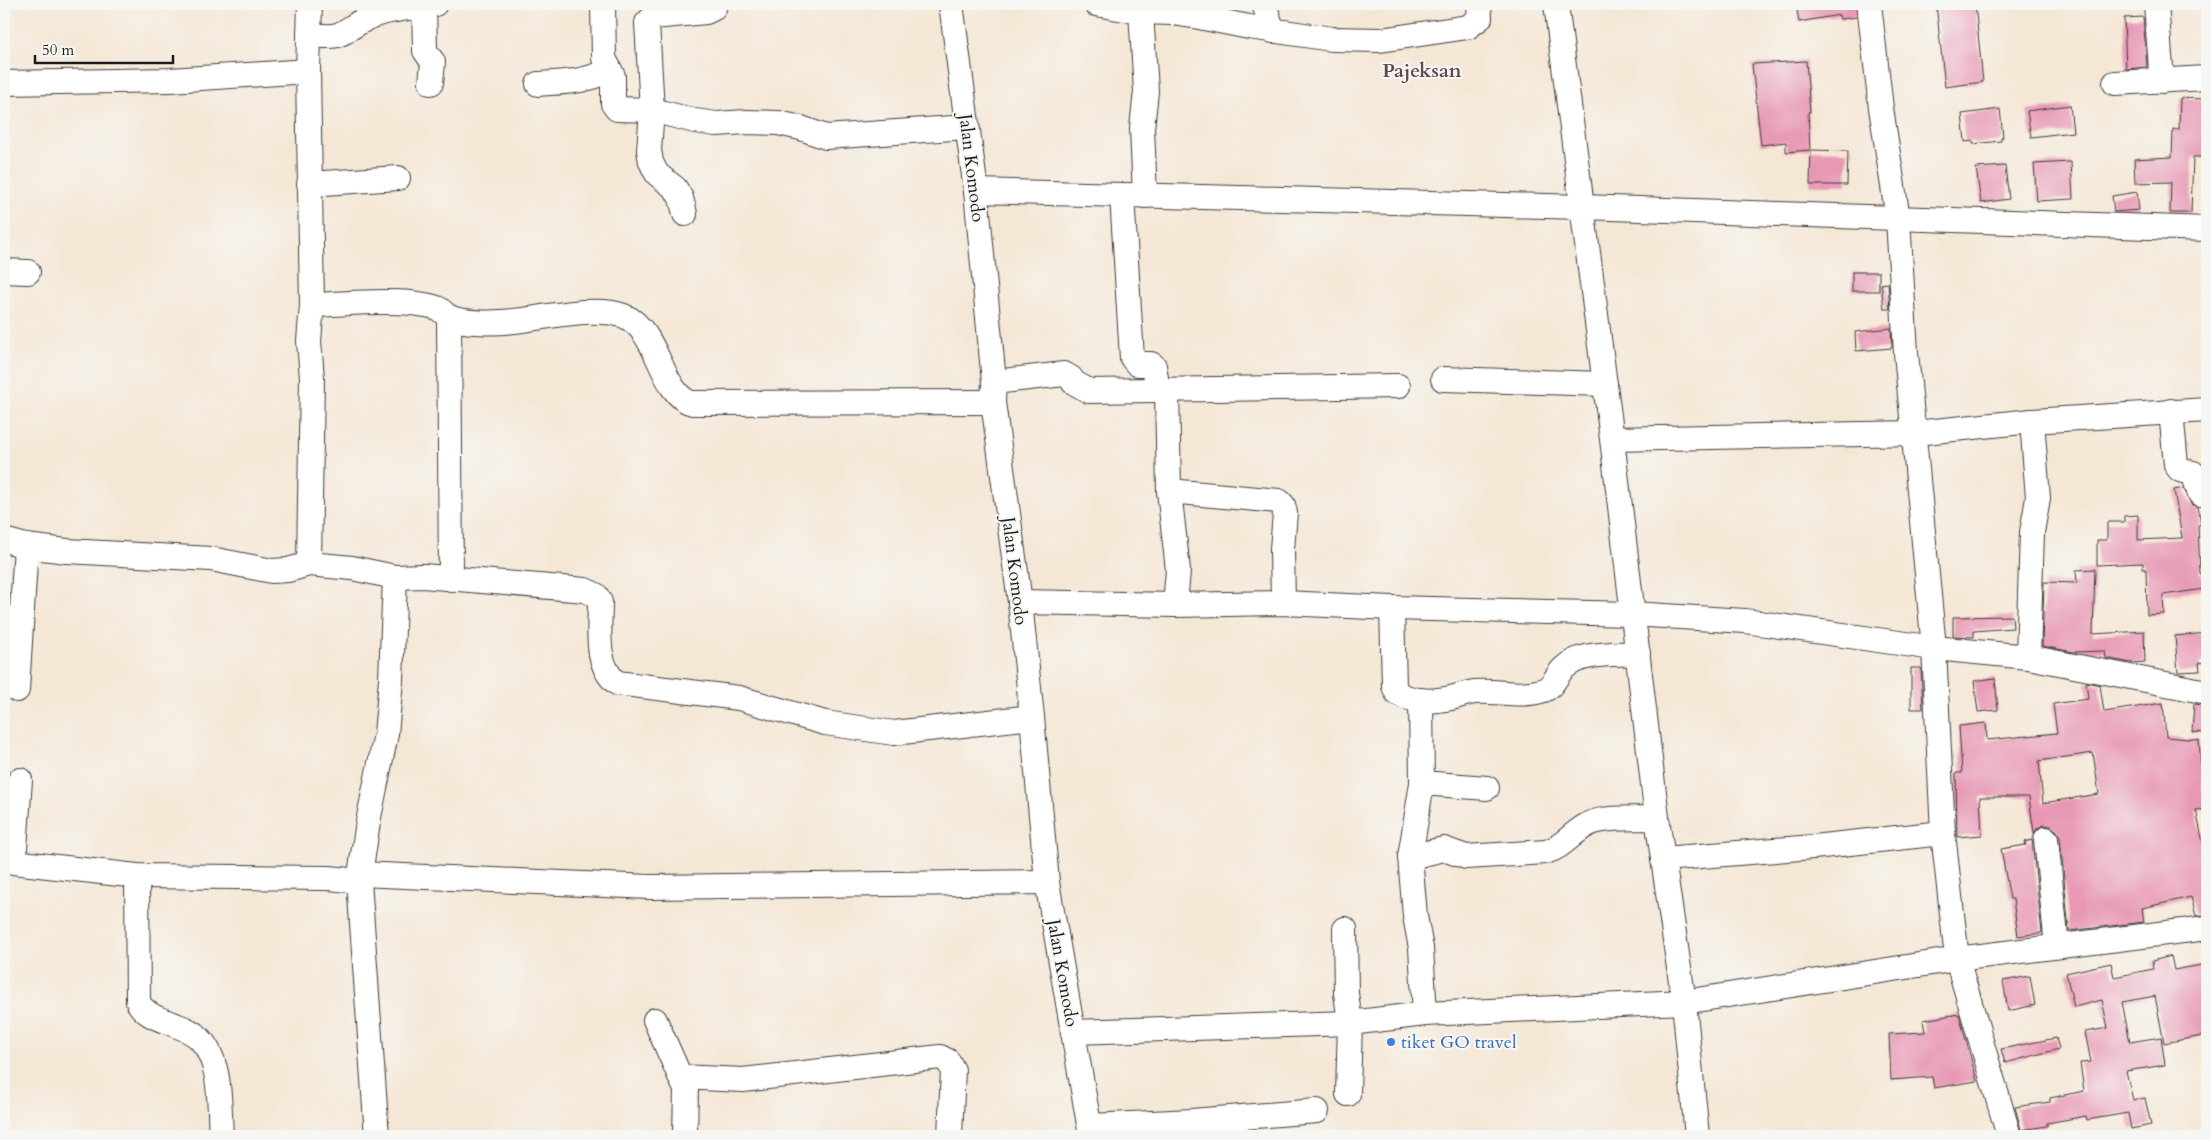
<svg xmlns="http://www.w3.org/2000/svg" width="2211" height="1140" font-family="Cardo,serif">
  <rect width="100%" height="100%" fill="#f6f6f2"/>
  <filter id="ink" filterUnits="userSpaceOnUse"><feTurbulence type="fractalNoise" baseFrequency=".02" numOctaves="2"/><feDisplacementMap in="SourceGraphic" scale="10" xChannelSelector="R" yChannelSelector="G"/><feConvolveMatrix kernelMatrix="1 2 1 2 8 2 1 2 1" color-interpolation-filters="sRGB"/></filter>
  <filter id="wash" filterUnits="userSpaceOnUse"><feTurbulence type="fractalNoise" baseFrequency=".0096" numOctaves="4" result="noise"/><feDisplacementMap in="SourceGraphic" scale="20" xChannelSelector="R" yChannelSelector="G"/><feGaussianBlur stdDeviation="1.12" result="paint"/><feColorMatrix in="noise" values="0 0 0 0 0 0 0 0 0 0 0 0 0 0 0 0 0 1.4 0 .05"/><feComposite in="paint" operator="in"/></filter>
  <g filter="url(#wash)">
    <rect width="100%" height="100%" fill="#f5e7d6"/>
    <g id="blocks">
      <g fill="#e897b4" fill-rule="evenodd">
        <polygon points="1796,4 1856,4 1857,17 1840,19 1839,15 1799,22"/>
        <polygon points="1936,4 1975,4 1983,82 1945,87"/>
        <polygon points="2143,17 2147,67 2126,69 2124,18"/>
        <polygon points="1806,61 1810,112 1808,112 1810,150 1786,152 1786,142 1761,145 1752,64"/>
        <polygon points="2180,98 2207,99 2207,157 2193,157 2191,213 2170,213 2171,182 2135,183 2134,159 2172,157 2173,129 2179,130"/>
        <polygon points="2070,105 2073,132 2031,137 2027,111"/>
        <polygon points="2000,109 2003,137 2001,138 2001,141 1973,144 1973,141 1965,142 1962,114"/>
        <polygon points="1811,150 1848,151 1847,185 1810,185"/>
        <polygon points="2071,162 2073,199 2037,201 2034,164"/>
        <polygon points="2005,166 2009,199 1981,203 1976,168"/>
        <polygon points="2137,192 2139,210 2114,212 2112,196"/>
        <rect x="1852" y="272" width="27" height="19"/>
        <polygon points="1888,283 1890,309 1884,309 1881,284"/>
        <polygon points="1891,328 1892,348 1856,351 1855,332"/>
        <polygon points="2184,488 2191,504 2198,507 2201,525 2198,525 2200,574 2202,573 2204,589 2163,595 2164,614 2147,615 2146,569 2143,569 2143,563 2097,565 2097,540 2107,540 2107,522 2124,522 2124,516 2138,515 2138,540 2182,538 2174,490"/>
        <polygon points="2095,569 2093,634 2144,631 2145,662 2131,663 2106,658 2105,651 2073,652 2042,646 2044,582 2077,583 2076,570"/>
        <polygon points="2012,616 2013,628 1974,631 1974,637 1953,636 1953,617"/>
        <polygon points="2207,633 2207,662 2199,663 2200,671 2178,672 2175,636"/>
        <polygon points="1911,668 1921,668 1923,709 1911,709"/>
        <polygon points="1995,678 1998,710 1978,712 1974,681"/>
        <path d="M2086,682L2100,685L2104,712L2163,703L2166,737L2199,740L2203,793H2207V809L2196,810L2207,862V915L2196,916L2191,897L2142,908L2144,922L2069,931L2060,837L2057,831L2051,826L2044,825L2038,828L2034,833L2029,797H1980L1982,835L1957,837L1956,773H1962L1959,726L1986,723L1987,740L2057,733L2053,704L2088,699ZM2093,753L2099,794L2043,803L2039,761Z"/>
        <polygon points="2194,704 2207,705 2207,733 2192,732"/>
        <polygon points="2032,840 2042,933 2018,936 2013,899 2010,899 2001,849 2026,845 2025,842"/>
        <polygon points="2171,956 2174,970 2207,964 2207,1003 2203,1004 2207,1035 2164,1043 2155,996 2122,1002 2130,1042 2161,1037 2165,1065 2126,1071 2133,1100 2145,1098 2151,1125 2131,1129 2128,1113 2087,1120 2086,1116 2047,1123 2047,1126 2021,1130 2015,1107 2050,1102 2050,1098 2084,1091 2080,1063 2091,1062 2085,1032 2108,1028 2102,1000 2074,1007 2066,973 2111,963 2114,977 2153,969 2152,961"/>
        <polygon points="2030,976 2035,1005 2008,1011 2003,981"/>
        <polygon points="1959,1014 1977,1081 1934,1088 1932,1077 1891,1080 1889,1034 1925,1032 1923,1020"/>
        <polygon points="2056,1038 2059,1049 2005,1063 2001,1049"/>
      </g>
    </g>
  </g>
  <g filter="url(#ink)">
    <use href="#blocks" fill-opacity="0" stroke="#3d3a38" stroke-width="1"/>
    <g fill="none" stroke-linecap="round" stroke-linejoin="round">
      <defs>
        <g id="minor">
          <polyline points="603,4 604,58 613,76 613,104 617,109 652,110 695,121 716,124 747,122 778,123 801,128 826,137 967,127"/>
          <polyline points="951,4 976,191 994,382 993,402 1020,602 1032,717 1047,882 1091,1136"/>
          <polyline points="1096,4 1141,12 1172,13 1199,17 1249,27 1332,39 1380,40 1468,27 1480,18 1479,4"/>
          <polyline points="1264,4 1273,31"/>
          <polyline points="1556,4 1612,439 1657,818 1684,1002 1697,1136"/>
          <polyline points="1869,4 1881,108 1898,219 1906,353 1934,648 1943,833 1957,959 2009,1136"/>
          <polyline points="2156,4 2162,81"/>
          <polyline points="424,5 425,51 433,62 431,83"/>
          <polyline points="1141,12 1146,91 1142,128 1145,196"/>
          <path d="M309,34C347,41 340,30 370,17C390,8 414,9 435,4"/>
          <polyline points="4,83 170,80 308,71"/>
          <polyline points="2115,83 2207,78"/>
          <path d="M538,84C561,82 591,83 609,68"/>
          <polyline points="309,184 398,178"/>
          <polyline points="976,191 1583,207 2207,229"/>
          <polyline points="1122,195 1132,358 1137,364 1151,364 1154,366 1158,390"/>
          <polyline points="685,214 681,198 675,188 657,174 651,162 649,150 652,110 647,23 653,17 706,12 714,8 715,4"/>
          <polyline points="4,271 28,272"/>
          <path d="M312,305C345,304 378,300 411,303C419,304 430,305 437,308C442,310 445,315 449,317C465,324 497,323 514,321C543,318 597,305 624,316C659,330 661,395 692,403L993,402"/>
          <polyline points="449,317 451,579"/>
          <polyline points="1443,379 1605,384"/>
          <polyline points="994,382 1064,374 1071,378 1073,382 1089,391 1398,386"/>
          <polyline points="1167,390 1169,491"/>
          <polyline points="2171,411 2176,465 2180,470 2193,473 2200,494"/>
          <polyline points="1612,439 1915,433 2032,421 2207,410"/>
          <path d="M4,540L26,546L67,551L211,559L272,571L288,570L309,564L352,568L395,577L423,576L585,590L596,595L600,602C600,628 594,665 617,683L739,698L825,723L894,733L1032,717"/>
          <polyline points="309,564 312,378 309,341 312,305 308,71 310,4"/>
          <polyline points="1020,602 1175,605 1283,603 1392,608 1632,614 1745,621 1934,648 2028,657 2207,692"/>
          <polyline points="1175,605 1178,570 1169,491 1279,501 1283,505 1285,513 1282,549 1283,603"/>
          <path d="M1392,608L1394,686L1397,693C1411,701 1429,702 1445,699C1455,698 1465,693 1475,692C1498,690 1521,698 1544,690C1554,686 1556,675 1564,668C1582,651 1616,655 1638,653"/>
          <polyline points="2028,657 2032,532 2038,498 2032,421"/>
          <polyline points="17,690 26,546"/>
          <polyline points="1421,700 1422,783 1410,857 1415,916 1421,948 1425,1014"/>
          <polyline points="1422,783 1487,788"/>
          <polyline points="2046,839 2057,946"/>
          <path d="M1410,857L1444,849L1466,857L1546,852C1564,847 1574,830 1591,823C1608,816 1639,819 1657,818"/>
          <polyline points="1663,859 1813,847 1943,833"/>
          <polyline points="4,861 137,876 329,878 359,881"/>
          <polyline points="14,862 20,780"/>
          <polyline points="360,874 650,887 1047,882"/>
          <path d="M137,876L138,1002C145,1015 159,1019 173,1024C182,1028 193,1031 200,1039C222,1062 219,1106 221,1136"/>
          <polyline points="1345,929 1346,993 1350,1023 1348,1094"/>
          <polyline points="655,1020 686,1090 685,1136"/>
          <polyline points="1073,1032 1350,1023 1425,1014 1684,1002 1957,959 2207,928"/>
          <polyline points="680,1077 743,1080 940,1057 948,1061 953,1070 950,1136"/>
          <polyline points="1090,1126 1192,1121 1317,1111"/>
          <polyline points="377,1136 359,881 368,822 386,734 391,680 395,577"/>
        </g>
      </defs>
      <use href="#minor" stroke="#3d3a38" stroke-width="26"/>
      <use href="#minor" stroke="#fff" stroke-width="24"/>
    </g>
  </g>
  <circle fill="#3f7fe0" stroke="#f6f6f2" stroke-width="2" cx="1391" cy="1042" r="5"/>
  <g text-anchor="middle" stroke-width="4" stroke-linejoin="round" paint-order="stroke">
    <g font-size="18" fill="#1c1c1c" stroke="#f6f6f2">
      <text transform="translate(972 168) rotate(83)" y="6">Jalan Komodo</text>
      <text transform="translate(1015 571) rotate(83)" y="6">Jalan Komodo</text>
      <text transform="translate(1063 973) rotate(80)" y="6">Jalan Komodo</text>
    </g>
    <g font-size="18" fill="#366cbe" stroke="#f6f6f2" text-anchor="start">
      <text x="1401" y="1048">tiket GO travel</text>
    </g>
    <g font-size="20" font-weight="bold" fill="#634751" stroke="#f6f6f2">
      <text x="1422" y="77">Pajeksan</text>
    </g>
  </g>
  <rect width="2211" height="1140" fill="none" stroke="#f6f6f2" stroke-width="20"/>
  <path d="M35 55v8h138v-8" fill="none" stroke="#1c1c1c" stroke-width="2.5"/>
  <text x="42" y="55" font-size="15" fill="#1c1c1c" stroke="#f6f6f2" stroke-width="4" paint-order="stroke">50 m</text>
</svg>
